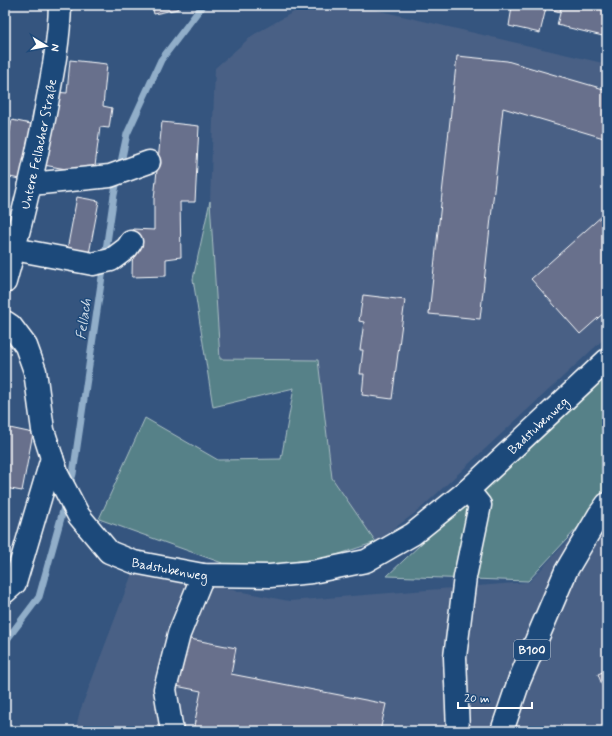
<svg xmlns="http://www.w3.org/2000/svg" width="612" height="736" font-family="Mynerve,sans-serif">
  <rect width="100%" height="100%" fill="#35557f"/>
  <filter id="ink" filterUnits="userSpaceOnUse"><feTurbulence type="fractalNoise" baseFrequency=".025" numOctaves="2"/><feDisplacementMap in="SourceGraphic" scale="8" xChannelSelector="R" yChannelSelector="G"/><feConvolveMatrix kernelMatrix="1 2 1 2 8 2 1 2 1" color-interpolation-filters="sRGB"/></filter>
  <g filter="url(#ink)">
    <g fill="#486085">
      <polygon points="306,5 355,5 607,64 607,336 419,510 376,542 332,478 318,361 220,359 210,201 215,68 253,35"/>
      <polygon points="607,499 607,731 75,731 80,711 133,571 289,601 529,582"/>
    </g>
    <g fill="#578188" stroke="#abc0c4">
      <polygon points="210,201 220,359 318,360 332,478 376,542 330,557 239,569 99,519 145,418 218,460 281,459 294,388 213,407 193,279"/>
      <polygon points="607,369 607,496 528,581 387,576"/>
    </g>
    <g fill="none" stroke-linecap="round" stroke-linejoin="round">
      <g stroke="#91aec9" stroke-width="7">
        <polyline points="69,487 73,474 114,195 127,134 161,60 203,5"/>
        <polyline points="5,642 39,597 66,500"/>
      </g>
    </g>
    <g fill="#676f8c" stroke="#fff">
      <polygon points="152,5 177,5 178,9 154,14"/>
      <polygon points="504,5 562,5 560,12 546,8 540,33 509,26 512,7"/>
      <polygon points="562,5 607,6 607,37 557,25"/>
      <polygon points="457,56 507,61 607,90 607,139 503,108 480,319 429,314"/>
      <polygon points="70,60 107,64 103,106 112,108 109,128 100,127 94,174 38,164 55,92 67,93"/>
      <polygon points="12,120 40,126 29,181 5,176 5,155"/>
      <polygon points="162,122 199,126 195,202 180,202 181,257 166,259 166,276 132,277 133,229 154,230 154,199"/>
      <polygon points="77,197 99,201 89,254 67,250"/>
      <polygon points="603,215 607,219 607,310 580,334 531,279"/>
      <polygon points="363,295 405,300 392,399 362,395 364,374 360,374 363,350 360,350 364,322 359,321"/>
      <polygon points="5,427 33,433 22,491 5,488"/>
      <polygon points="180,637 236,648 231,674 386,704 380,731 193,731 201,691 171,685"/>
      <polygon points="607,670 607,698 598,674"/>
    </g>
    <g fill="none" stroke-linecap="round" stroke-linejoin="round">
      <defs>
        <g id="minor">
          <polyline points="31,184 110,176 149,162"/>
          <polyline points="14,249 93,264 111,260 127,248 131,242"/>
          <path id="s1" d="M5,282C20,228 33,174 44,119C51,81 59,45 60,5"/>
          <path id="s2" d="M5,322L11,326L26,346L35,371L43,430L52,458L58,476L79,516L109,552L134,562L203,575L270,576L312,572L366,561L413,534L468,490L607,360"/>
          <polyline points="5,592 15,583 52,458"/>
          <polyline points="172,731 165,689 179,634 203,575"/>
          <polyline points="458,731 455,657 465,577 480,505 468,490"/>
        </g>
        <polyline id="major" points="502,731 519,681 566,571 599,515 607,504"/>
      </defs>
      <use href="#minor" stroke="#fff" stroke-width="25"/>
      <use href="#major" stroke="#fff" stroke-width="25"/>
      <use href="#minor" stroke="#1f4a7a" stroke-width="22"/>
      <use href="#major" stroke="#1f4a7a" stroke-width="22"/>
    </g>
  </g>
  <g text-anchor="middle" stroke-width="3" stroke-linejoin="round" paint-order="stroke">
    <rect fill="#1f4a7a" stroke="#bcc9d7" stroke-width="1" x="514" y="640" width="36" height="20" rx="3"/>
    <g font-size="12" font-weight="bold" fill="#fff">
      <text x="532" y="654">B100</text>
    </g>
    <g font-size="13" fill="#fff" stroke="#1f4a7a">
      <text dy="5" stroke="none"><textPath href="#s1" startOffset="142">Untere Fellacher Straße</textPath></text>
      <text dy="5" stroke="none"><textPath href="#s2" startOffset="740">Badstubenweg</textPath></text>
      <text dy="5" stroke="none"><textPath href="#s2" startOffset="322">Badstubenweg</textPath></text>
    </g>
    <g font-size="14" font-style="italic" fill="#d1dde8" stroke="#1f4a7a">
      <text transform="translate(83 319) rotate(-82)" y="5">Fellach</text>
    </g>
  </g>
  <rect width="612" height="736" fill="none" stroke="#1f4a7a" stroke-width="20"/>
  <rect x="10" y="10" width="592" height="716" fill="none" stroke="#fff" stroke-width="1.5" filter="url(#ink)"/>
  <g transform="translate(46 46) rotate(100)" stroke="#1f4a7a" stroke-width="3" paint-order="stroke">
  <path d="M0-3L7 15L0 10L-7 15Z" fill="#ffffff"/>
  <text y="-6" font-size="11" font-weight="bold" text-anchor="middle" fill="#ffffff">N</text>
  </g>
  <path d="M458 702v6h74v-6" fill="none" stroke="#ffffff" stroke-width="2"/>
  <text x="464" y="702" font-size="12" fill="#ffffff" stroke="#1f4a7a" stroke-width="3" paint-order="stroke">20 m</text>
</svg>
